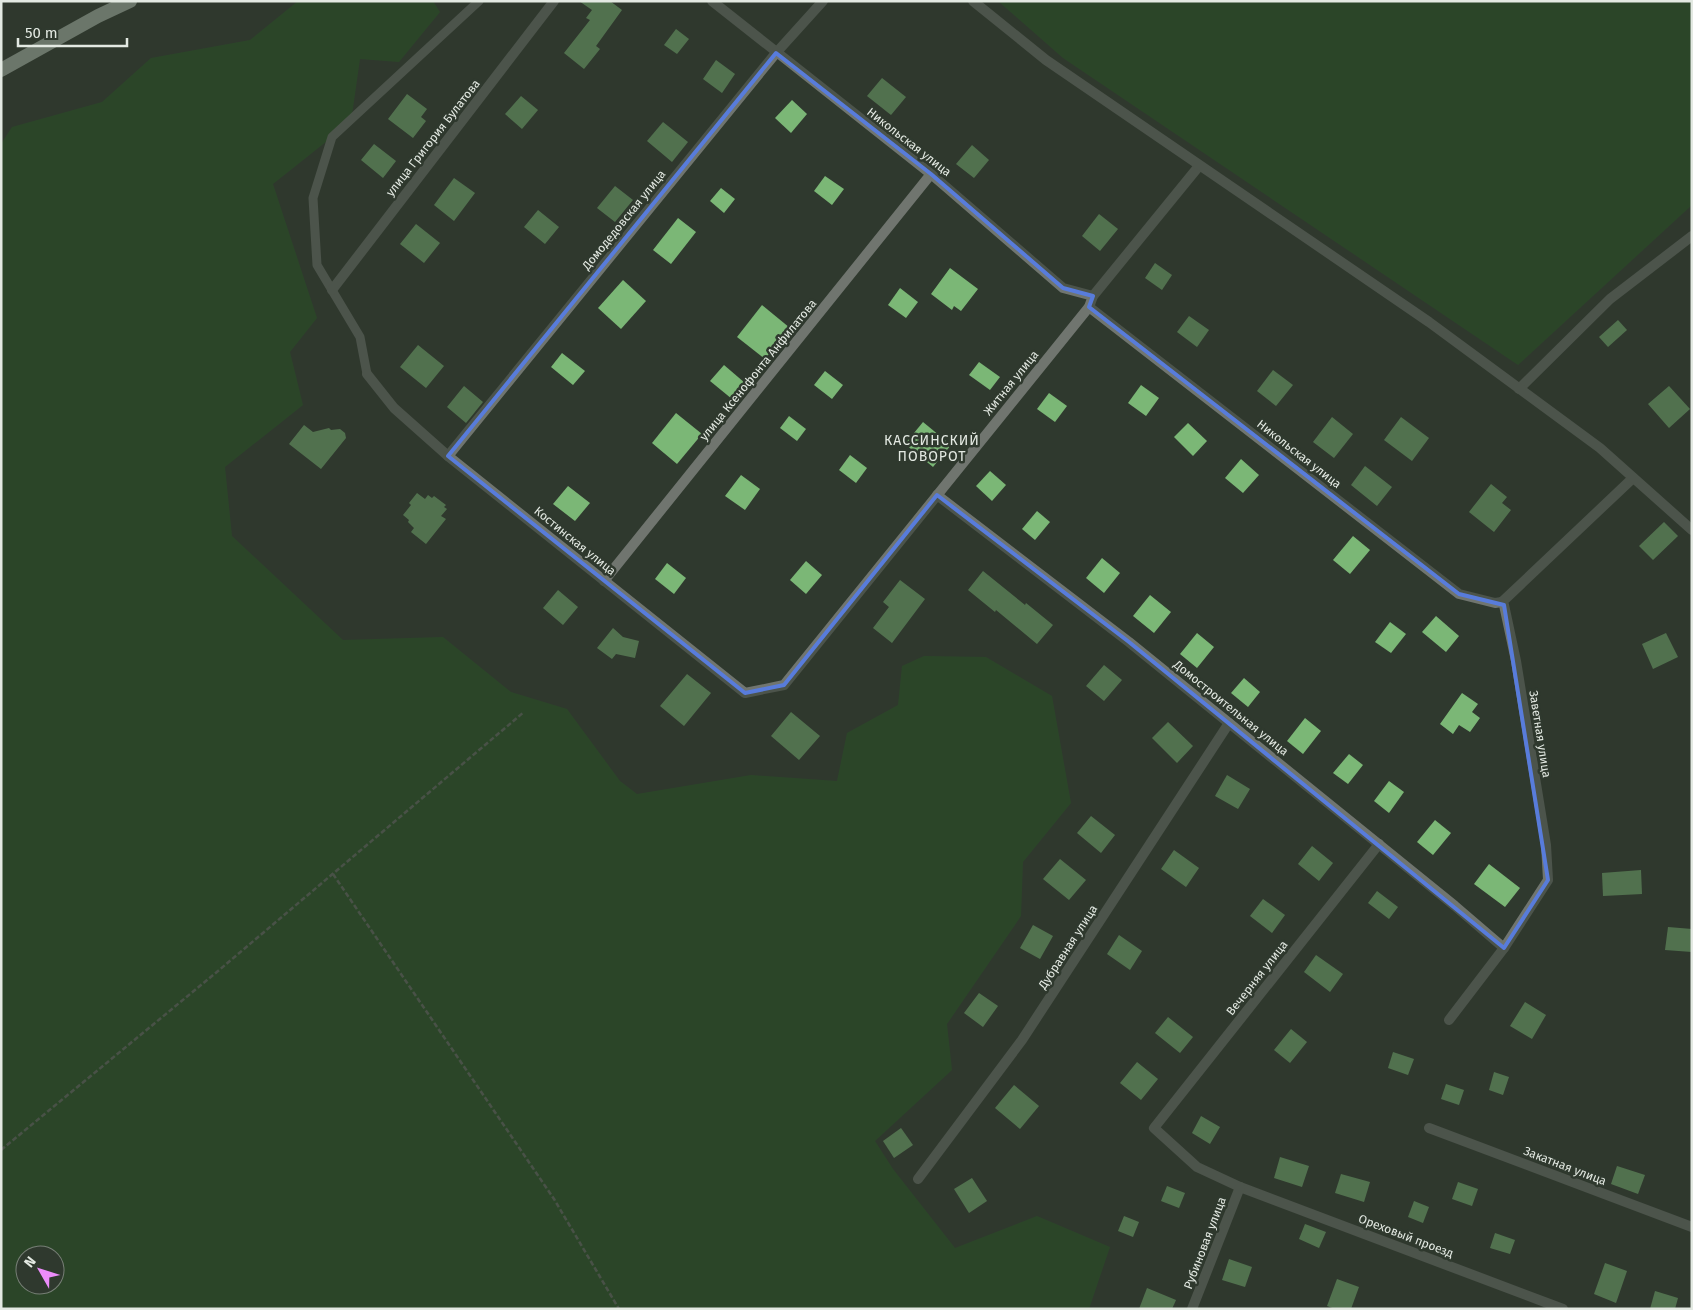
<svg xmlns="http://www.w3.org/2000/svg" width="1693" height="1310" font-family="'Fira Sans',sans-serif">
  <rect width="100%" height="100%" fill="#2f392e"/>
  <g fill="#275623" fill-rule="evenodd">
    <path d="M298,1H433L440,12L399,62L360,59L351,122L273,184L317,318L290,352L303,405L225,467L232,536L343,640L443,637L511,692L567,709L620,781L637,794L751,775L837,781L847,733L898,705L902,666L924,656L986,657L1052,696L1071,803L1023,862L1021,916L947,1024L952,1070L875,1141L893,1169L955,1248L1037,1216L1110,1247L1089,1309H1V144L12,127L102,102L151,58L250,40ZM25,1255H55V1285H25Z"/>
    <polygon points="998,1 1692,1 1692,205 1518,365 1063,58"/>
  </g>
  <g fill="#7bb776">
    <polygon points="579,1 610,1 622,10 596,46 600,49 584,69 564,53 590,20 586,18 592,10"/>
    <polygon points="676,29 689,39 677,54 664,45"/>
    <polygon points="716,60 735,74 722,93 703,79"/>
    <polygon points="882,78 906,97 891,115 867,96"/>
    <polygon points="407,94 427,109 421,117 426,121 413,138 388,119"/>
    <polygon points="521,96 538,110 522,129 505,114"/>
    <polygon points="792,100 807,114 791,133 775,118"/>
    <polygon points="663,122 688,142 672,162 647,141"/>
    <polygon points="374,144 396,161 383,178 361,160"/>
    <polygon points="972,145 989,160 974,178 956,164"/>
    <polygon points="825,176 844,189 832,205 814,191"/>
    <polygon points="454,178 475,193 454,221 434,205"/>
    <polygon points="615,186 633,200 615,222 597,208"/>
    <polygon points="721,188 735,199 724,213 710,201"/>
    <polygon points="538,210 559,227 545,244 524,227"/>
    <polygon points="1099,214 1118,229 1100,251 1082,236"/>
    <polygon points="678,218 696,232 671,264 653,250"/>
    <polygon points="416,224 440,243 424,263 400,244"/>
    <polygon points="1155,263 1172,275 1162,290 1145,278"/>
    <polygon points="950,268 978,289 961,311 954,306 952,310 931,294"/>
    <polygon points="623,280 646,301 621,329 598,308"/>
    <polygon points="900,288 918,302 906,318 888,305"/>
    <polygon points="762,305 790,328 765,359 737,337"/>
    <polygon points="1189,316 1209,330 1197,347 1177,332"/>
    <polygon points="1618,320 1627,330 1608,347 1599,337"/>
    <polygon points="418,345 444,366 426,388 400,367"/>
    <polygon points="562,353 585,371 573,385 551,367"/>
    <polygon points="979,362 1000,377 990,390 969,375"/>
    <polygon points="724,365 745,383 732,399 710,381"/>
    <polygon points="1273,370 1293,385 1276,406 1257,391"/>
    <polygon points="825,371 843,385 832,399 814,385"/>
    <polygon points="1141,385 1159,398 1146,416 1128,403"/>
    <polygon points="464,386 483,402 466,423 447,407"/>
    <polygon points="1669,386 1690,409 1669,428 1648,404"/>
    <polygon points="1049,393 1067,406 1055,422 1037,409"/>
    <polygon points="676,413 702,434 677,464 652,443"/>
    <polygon points="789,416 806,429 797,441 780,428"/>
    <polygon points="1332,417 1353,434 1334,458 1313,442"/>
    <polygon points="1401,417 1429,438 1412,461 1384,440"/>
    <polygon points="923,422 951,445 933,467 905,444"/>
    <polygon points="1188,423 1207,441 1193,456 1174,437"/>
    <polygon points="304,425 313,432 329,428 331,430 340,429 345,433 346,438 321,469 289,444"/>
    <polygon points="850,455 867,468 856,483 839,470"/>
    <polygon points="1241,459 1259,475 1243,493 1225,478"/>
    <polygon points="1365,466 1392,487 1377,506 1351,485"/>
    <polygon points="990,471 1006,485 992,501 976,486"/>
    <polygon points="741,475 760,489 745,510 725,496"/>
    <polygon points="1491,484 1507,497 1502,503 1511,510 1494,532 1469,512"/>
    <polygon points="568,486 590,503 575,521 553,504"/>
    <polygon points="417,493 425,499 428,495 432,498 434,496 446,505 444,507 447,509 441,516 446,519 426,544 411,532 414,528 408,522 409,520 403,515 411,505 409,503"/>
    <polygon points="1037,511 1050,522 1035,540 1022,529"/>
    <polygon points="1664,522 1678,536 1653,560 1639,546"/>
    <polygon points="1353,536 1370,550 1350,574 1333,560"/>
    <polygon points="1102,558 1120,573 1104,593 1086,578"/>
    <polygon points="806,561 822,575 806,594 790,580"/>
    <polygon points="667,563 686,578 674,594 655,579"/>
    <polygon points="983,571 1025,605 1026,603 1053,625 1037,644 996,610 995,612 968,590"/>
    <polygon points="900,580 925,599 892,643 873,628 889,607 883,602"/>
    <polygon points="558,590 578,607 563,625 543,608"/>
    <polygon points="1150,595 1171,612 1154,633 1133,616"/>
    <polygon points="1436,616 1459,636 1446,652 1422,632"/>
    <polygon points="1390,622 1406,634 1391,653 1375,642"/>
    <polygon points="613,628 623,637 639,641 635,658 616,654 612,659 597,648"/>
    <polygon points="1197,633 1214,647 1197,668 1180,654"/>
    <polygon points="1666,633 1678,657 1653,669 1642,644"/>
    <polygon points="1104,665 1122,680 1104,701 1086,686"/>
    <polygon points="687,674 711,693 684,726 660,706"/>
    <polygon points="1244,678 1260,692 1248,707 1231,693"/>
    <polygon points="1462,693 1478,704 1472,712 1480,718 1470,732 1459,725 1453,734 1440,724"/>
    <polygon points="791,712 820,736 799,760 771,736"/>
    <polygon points="1305,718 1321,731 1303,754 1287,741"/>
    <polygon points="1168,722 1193,746 1177,763 1152,738"/>
    <polygon points="1349,754 1363,765 1348,784 1333,773"/>
    <polygon points="1227,775 1250,789 1238,809 1215,796"/>
    <polygon points="1389,781 1404,792 1389,813 1374,801"/>
    <polygon points="1091,816 1115,835 1101,853 1077,833"/>
    <polygon points="1435,820 1451,833 1433,855 1417,842"/>
    <polygon points="1312,846 1333,863 1319,881 1298,864"/>
    <polygon points="1174,850 1199,868 1186,887 1161,869"/>
    <polygon points="1060,859 1086,880 1069,900 1043,879"/>
    <polygon points="1489,864 1520,888 1505,907 1474,884"/>
    <polygon points="1641,870 1642,894 1603,896 1602,873"/>
    <polygon points="1377,891 1398,907 1389,919 1368,903"/>
    <polygon points="1263,899 1285,915 1272,933 1250,916"/>
    <polygon points="1033,925 1053,936 1040,959 1020,948"/>
    <polygon points="1668,927 1692,929 1692,952 1665,950"/>
    <polygon points="1119,935 1142,951 1130,970 1107,954"/>
    <polygon points="1316,955 1343,974 1330,992 1304,972"/>
    <polygon points="979,993 998,1006 983,1027 964,1013"/>
    <polygon points="1525,1002 1546,1015 1532,1039 1510,1026"/>
    <polygon points="1168,1017 1193,1037 1180,1053 1155,1033"/>
    <polygon points="1291,1029 1307,1042 1290,1063 1274,1050"/>
    <polygon points="1393,1052 1414,1059 1408,1075 1388,1068"/>
    <polygon points="1137,1062 1158,1079 1141,1100 1120,1083"/>
    <polygon points="1494,1072 1509,1077 1503,1095 1489,1090"/>
    <polygon points="1446,1084 1464,1090 1459,1105 1441,1099"/>
    <polygon points="1014,1085 1039,1106 1020,1129 995,1108"/>
    <polygon points="1201,1116 1220,1127 1210,1144 1192,1133"/>
    <polygon points="901,1128 913,1145 894,1158 883,1141"/>
    <polygon points="1280,1157 1309,1166 1302,1187 1274,1178"/>
    <polygon points="1617,1166 1645,1175 1638,1194 1611,1184"/>
    <polygon points="1341,1174 1370,1182 1364,1202 1335,1193"/>
    <polygon points="972,1178 987,1201 969,1213 954,1189"/>
    <polygon points="1458,1182 1478,1189 1472,1206 1452,1199"/>
    <polygon points="1167,1186 1185,1193 1179,1208 1161,1201"/>
    <polygon points="1414,1201 1429,1207 1423,1223 1408,1217"/>
    <polygon points="1124,1216 1139,1222 1133,1237 1118,1231"/>
    <polygon points="1305,1224 1326,1232 1319,1248 1299,1239"/>
    <polygon points="1495,1233 1515,1240 1510,1254 1490,1248"/>
    <polygon points="1229,1259 1252,1267 1245,1287 1222,1280"/>
    <polygon points="1605,1263 1627,1271 1616,1303 1594,1294"/>
    <polygon points="1337,1279 1359,1287 1351,1309 1335,1309 1327,1306"/>
    <polygon points="1147,1288 1176,1300 1172,1309 1139,1309"/>
    <polygon points="1655,1291 1678,1298 1675,1309 1650,1309"/>
  </g>
  <g fill="none" stroke-linecap="round" stroke-linejoin="round">
    <g stroke="#687067" stroke-width="2.5" stroke-dasharray="5 2.5" stroke-linecap="butt">
      <polyline points="333,874 554,1199 619,1309"/>
      <polyline points="1,1150 218,971 524,712"/>
    </g>
    <polyline stroke="#70756f" stroke-width="9" points="367,374 360,337 317,265 313,198 332,137 479,1"/>
    <g stroke="#70756f" stroke-width="10">
      <polyline points="712,1 931,174 1063,288 1093,296"/>
      <polyline points="332,290 554,1"/>
      <polyline points="1089,307 1459,594 1495,603 1502,602"/>
      <polyline points="367,374 394,408 448,456 745,693 784,685 1089,307 1093,296 1199,166"/>
      <polyline points="1519,389 1610,299 1692,236"/>
      <polyline points="448,456 776,53 823,1"/>
      <polyline points="937,495 1129,642 1455,906 1504,948"/>
      <polyline points="604,581 931,174"/>
      <polyline points="1379,844 1154,1128 1197,1167 1240,1187 1563,1309"/>
      <polyline points="1449,1020 1504,948 1548,880 1546,845 1516,661 1504,605 1502,602 1633,478"/>
      <polyline points="1429,1128 1692,1227"/>
      <polyline points="918,1179 1022,1040 1229,723"/>
      <polyline points="1192,1309 1240,1187"/>
    </g>
    <polyline stroke="#70756f" stroke-width="10" points="973,1 1046,60 1429,322 1600,448 1692,530"/>
    <polyline stroke="#b4c0b3" stroke-width="14" points="1,70 98,16 130,1"/>
  </g>
  <path d="M0 0H1693V1310H0ZM776,53L931,174L1063,288L1093,296L1089,307L1459,594L1504,605L1548,880L1504,948L1129,642L937,495L784,685L745,693L448,456Z" fill="#2f392e" fill-opacity=".55" fill-rule="evenodd"/>
  <path fill="none" stroke="#587cdb" stroke-width="4" stroke-linejoin="round" d="M776,53L931,174L1063,288L1093,296L1089,307L1459,594L1504,605L1548,880L1504,948L1129,642L937,495L784,685L745,693L448,456Z"/>
  <g text-anchor="middle" stroke-width="5" stroke-linejoin="round" paint-order="stroke">
    <g font-size="12" fill="#e3e9e2" stroke="#2f392e">
      <text transform="translate(433 138) rotate(-52)" y="4">улица Григория Булатова</text>
      <text transform="translate(909 142) rotate(38)" y="4">Никольская улица</text>
      <text transform="translate(624 220) rotate(-51)" y="4">Домодедовская улица</text>
      <text transform="translate(758 370) rotate(-51)" y="4">улица Ксенофонта Анфилатова</text>
      <text transform="translate(1011 383) rotate(-51)" y="4">Житная улица</text>
      <text transform="translate(1299 454) rotate(38)" y="4">Никольская улица</text>
      <text transform="translate(575 541) rotate(39)" y="4">Костинская улица</text>
      <text transform="translate(1231 708) rotate(39)" y="4">Домостроительная улица</text>
      <text transform="translate(1540 734) rotate(81)" y="4">Заветная улица</text>
      <text transform="translate(1068 947) rotate(-57)" y="4">Дубравная улица</text>
      <text transform="translate(1257 978) rotate(-52)" y="4">Вечерняя улица</text>
      <text transform="translate(1565 1166) rotate(21)" y="4">Закатная улица</text>
      <text transform="translate(1406 1236) rotate(21)" y="4">Ореховый проезд</text>
      <text transform="translate(1205 1243) rotate(-69)" y="4">Рубиновая улица</text>
    </g>
    <g font-size="14" letter-spacing="1" fill="#e3e9e2" stroke="#2f392e">
      <text x="932" y="445">КАССИНСКИЙ<tspan x="932" dy="16">ПОВОРОТ</tspan></text>
    </g>
  </g>
  <rect width="1693" height="1310" fill="none" stroke="#e3e9e2" stroke-width="5"/>
  <g transform="translate(40 1270) rotate(309)"><circle r="24" fill="#2f392e" stroke="#777f76"/>
  <path d="M0-4L9 19L0 12L-9 19Z" fill="#ec8cfa"/>
  <text y="-8" font-size="14" font-weight="bold" text-anchor="middle" fill="#e3e9e2">N</text>
  </g>
  <path d="M18 38v8h109v-8" fill="none" stroke="#e3e9e2" stroke-width="2.5"/>
  <text x="25" y="38" font-size="15" fill="#e3e9e2" stroke="#2f392e" stroke-width="4" paint-order="stroke">50 m</text>
</svg>
